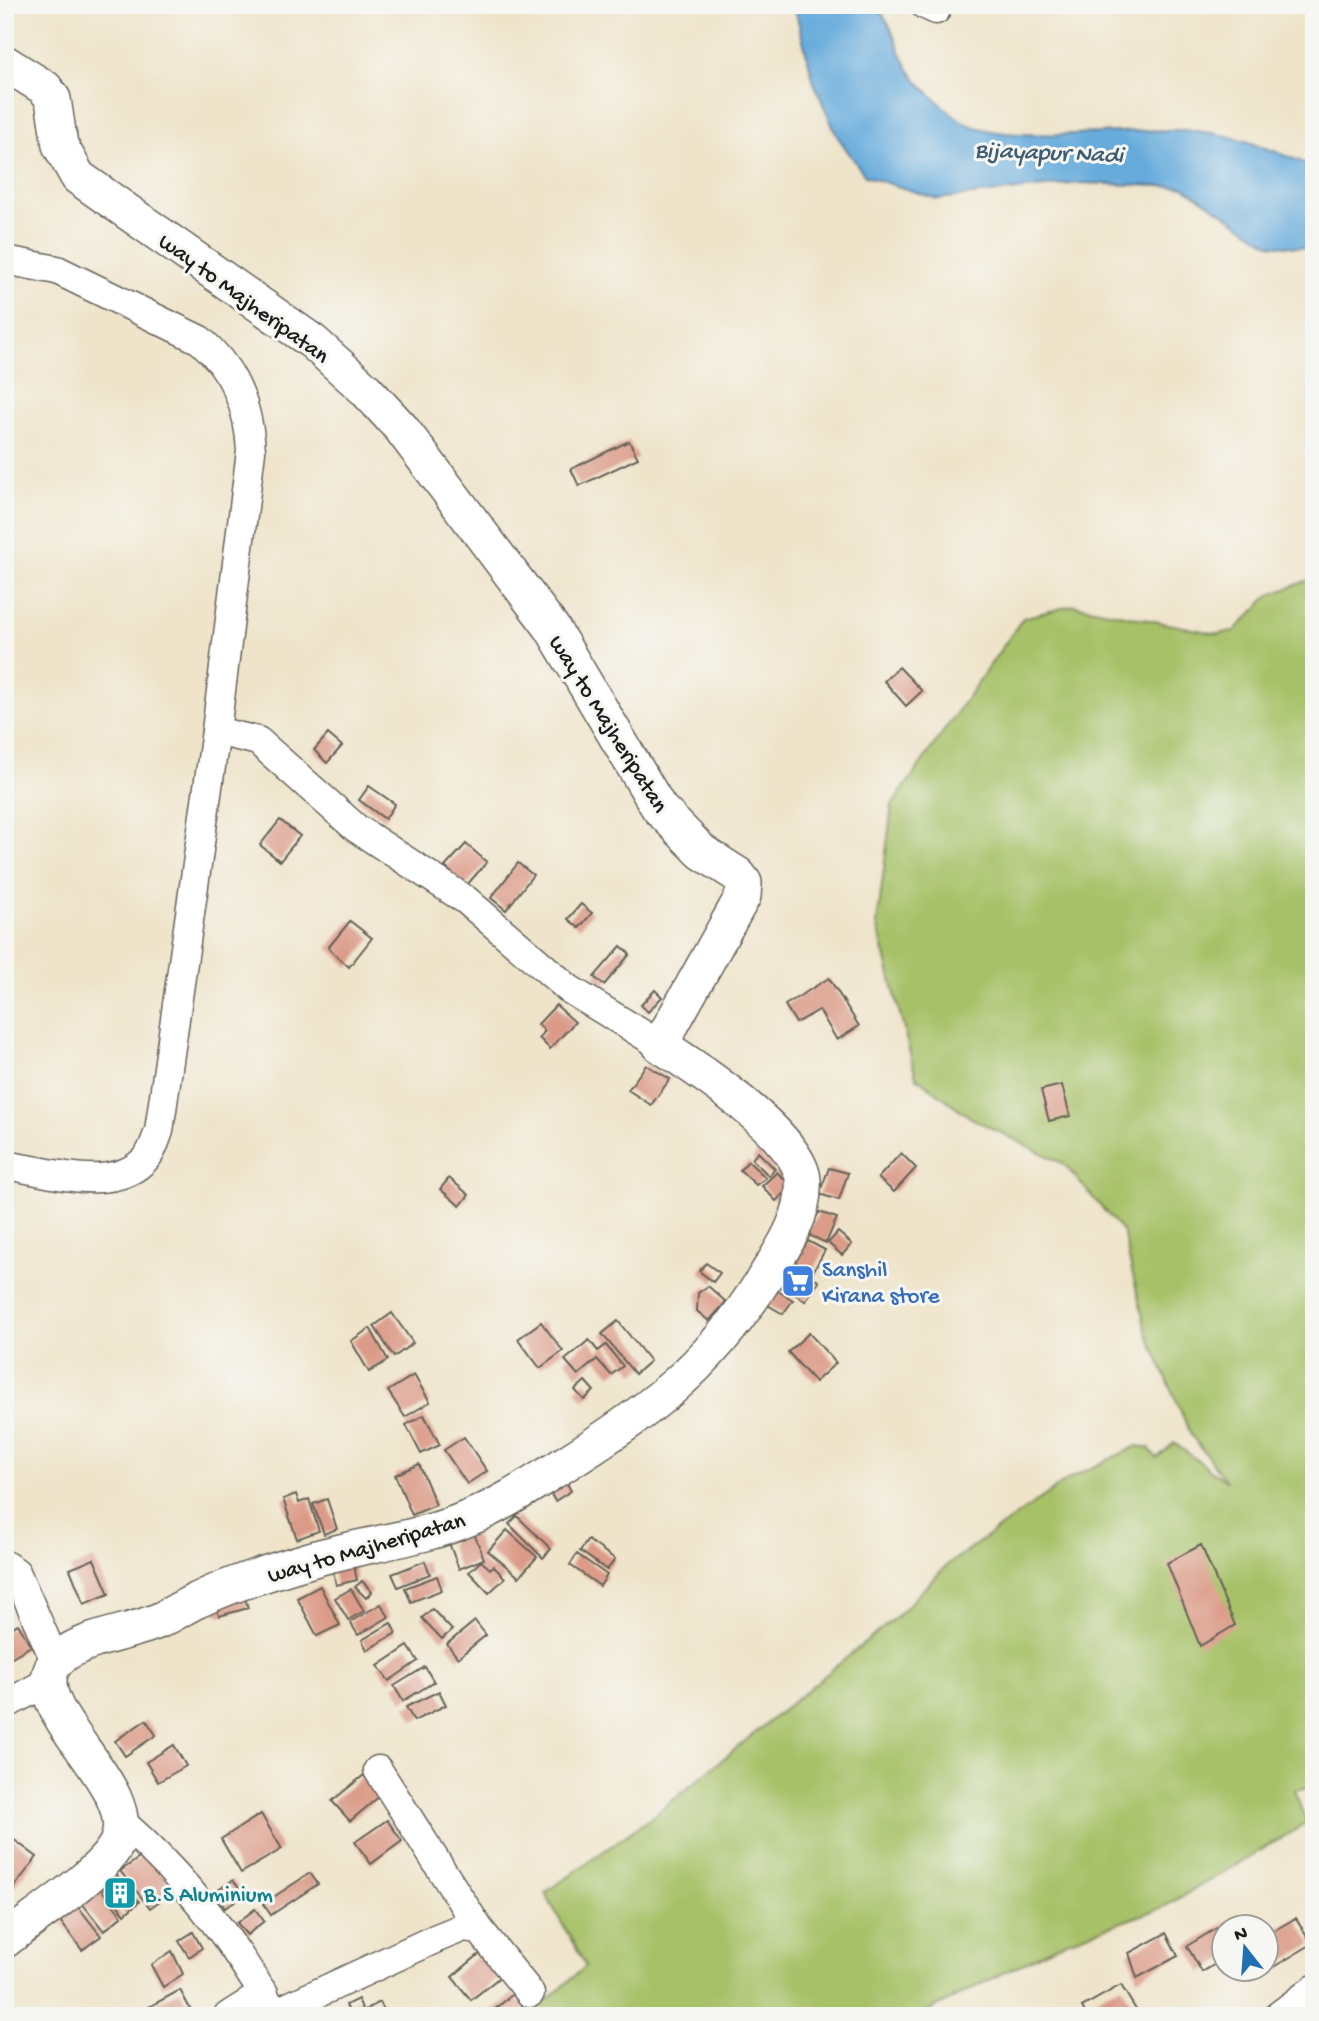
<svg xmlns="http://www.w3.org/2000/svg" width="1319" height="2021" font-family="'Gochi Hand',sans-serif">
  <rect width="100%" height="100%" fill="#f6f6f2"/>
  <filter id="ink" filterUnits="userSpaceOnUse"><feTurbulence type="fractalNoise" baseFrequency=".0143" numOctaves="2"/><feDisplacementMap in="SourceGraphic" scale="14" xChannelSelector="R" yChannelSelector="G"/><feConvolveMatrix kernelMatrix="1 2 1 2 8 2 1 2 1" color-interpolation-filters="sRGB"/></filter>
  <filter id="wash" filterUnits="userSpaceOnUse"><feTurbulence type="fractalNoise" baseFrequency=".00686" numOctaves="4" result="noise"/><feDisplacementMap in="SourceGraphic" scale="28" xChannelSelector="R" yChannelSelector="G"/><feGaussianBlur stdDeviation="1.57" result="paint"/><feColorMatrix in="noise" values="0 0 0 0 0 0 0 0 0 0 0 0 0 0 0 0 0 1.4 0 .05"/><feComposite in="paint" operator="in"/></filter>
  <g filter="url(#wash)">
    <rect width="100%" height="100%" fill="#efe4ca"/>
    <polygon fill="#a7c167" stroke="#626e42" stroke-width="2" points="1314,578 1314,1786 1294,1790 1307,1823 1162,1908 1067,1941 919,2016 529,2016 586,1966 545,1893 656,1814 895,1618 947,1565 1070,1478 1137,1446 1149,1448 1157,1458 1174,1443 1227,1482 1191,1435 1146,1331 1123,1232 1064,1164 971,1118 916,1077 877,924 892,805 1023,618 1074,605 1218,634 1234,631 1270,595"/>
    <path fill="#66abdc" stroke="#41647c" stroke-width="2" d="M794,5H875C895,28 894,42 907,66C916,82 948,113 964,122C1006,146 1128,128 1181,130C1229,131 1270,149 1314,167V249L1269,244L1184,187L1080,183L937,199L865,176L837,136L814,83Z"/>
    <g id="blocks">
      <g fill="#db9b88">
        <polygon points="629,441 638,458 579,486 571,469"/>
        <polygon points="899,667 922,691 906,706 884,681"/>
        <polygon points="328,734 342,746 327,763 314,750"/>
        <polygon points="369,786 395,804 385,819 359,800"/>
        <polygon points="280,820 300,836 280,861 260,845"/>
        <polygon points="466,844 487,862 466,886 445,867"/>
        <polygon points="518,863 533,875 506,910 491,898"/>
        <polygon points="581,904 592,913 579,928 568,919"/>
        <polygon points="350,921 372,938 349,967 328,948"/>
        <polygon points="621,946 630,954 604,985 594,977"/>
        <polygon points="829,978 859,1026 837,1040 819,1010 796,1023 785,1005"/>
        <polygon points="655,990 662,997 648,1012 641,1005"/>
        <polygon points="556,1005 575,1022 550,1049 539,1038 545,1031 538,1024"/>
        <polygon points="646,1065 670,1079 651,1105 628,1090"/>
        <polygon points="1062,1085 1070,1116 1049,1121 1041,1090"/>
        <polygon points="758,1152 775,1169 769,1176 752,1159"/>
        <polygon points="901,1153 916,1168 894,1192 878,1178"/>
        <polygon points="748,1161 766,1178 756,1185 740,1170"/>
        <polygon points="829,1168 848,1173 839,1200 819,1194"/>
        <polygon points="777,1172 791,1186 776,1201 762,1186"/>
        <polygon points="449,1178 469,1195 460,1206 440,1189"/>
        <polygon points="819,1212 837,1218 826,1243 807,1234"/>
        <polygon points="838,1232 852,1244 842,1255 828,1243"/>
        <polygon points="808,1241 825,1250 813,1272 795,1262"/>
        <polygon points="790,1260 819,1282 805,1301 776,1280"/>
        <polygon points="706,1263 720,1273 713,1282 699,1271"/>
        <polygon points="708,1286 726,1302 709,1321 697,1311 698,1293"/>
        <polygon points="776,1290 793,1300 783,1314 766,1304"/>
        <polygon points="392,1313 413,1343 394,1357 374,1326"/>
        <polygon points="618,1321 650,1361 635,1374 602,1334"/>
        <polygon points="541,1322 563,1351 540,1368 518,1339"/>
        <polygon points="370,1328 388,1360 369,1372 351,1341"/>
        <polygon points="809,1333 836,1363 815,1382 788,1352"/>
        <polygon points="589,1340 598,1351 606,1345 623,1366 611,1375 597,1359 578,1375 565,1360"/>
        <polygon points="414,1375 430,1402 405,1417 388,1391"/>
        <polygon points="585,1381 594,1391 584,1400 575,1390"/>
        <polygon points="424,1415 440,1445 421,1454 406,1425"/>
        <polygon points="464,1437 487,1471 467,1484 444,1450"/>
        <polygon points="419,1464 436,1505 412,1515 395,1475"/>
        <polygon points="563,1476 571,1491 555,1501 546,1486"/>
        <polygon points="296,1494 299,1503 309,1499 319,1531 297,1539 283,1499"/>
        <polygon points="327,1499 337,1529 324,1534 313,1504"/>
        <polygon points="517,1516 551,1549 543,1558 509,1524"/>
        <polygon points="507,1530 537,1557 519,1577 488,1551"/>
        <polygon points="474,1533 484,1559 459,1569 449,1543"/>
        <polygon points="588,1540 615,1559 607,1570 580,1551"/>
        <polygon points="1201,1545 1235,1625 1200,1646 1167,1563"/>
        <polygon points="577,1554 607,1575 600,1586 570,1565"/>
        <polygon points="94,1559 109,1594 84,1604 70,1569"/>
        <polygon points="353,1561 357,1580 336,1585 332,1566"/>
        <polygon points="425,1561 430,1574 398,1587 392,1574"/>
        <polygon points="481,1561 490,1569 493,1566 505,1578 489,1593 469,1572"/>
        <polygon points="437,1576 442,1590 411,1602 405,1588"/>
        <polygon points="362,1581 372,1592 366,1598 355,1587"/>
        <polygon points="320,1586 340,1625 317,1636 297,1598"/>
        <polygon points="242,1588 248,1608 219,1616 213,1597"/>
        <polygon points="351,1589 364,1611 348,1620 335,1598"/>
        <polygon points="381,1604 389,1617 358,1635 350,1622"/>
        <polygon points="432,1609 452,1630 442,1639 422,1618"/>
        <polygon points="475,1621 486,1635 458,1658 447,1644"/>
        <polygon points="391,1623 396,1633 367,1650 362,1640"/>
        <polygon points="18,1624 31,1646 5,1661 5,1631"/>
        <polygon points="408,1646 418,1661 389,1681 378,1666"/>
        <polygon points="425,1667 434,1682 403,1701 394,1686"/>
        <polygon points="439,1691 446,1705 414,1721 406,1707"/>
        <polygon points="146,1720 156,1735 125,1756 115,1741"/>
        <polygon points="174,1745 186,1766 158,1782 146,1762"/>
        <polygon points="364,1775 381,1795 350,1821 332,1801"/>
        <polygon points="261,1814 282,1849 241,1873 221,1839"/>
        <polygon points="387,1820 402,1841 371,1864 355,1842"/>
        <polygon points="13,1839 37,1857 11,1891 5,1887 5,1849"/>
        <polygon points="145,1854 175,1890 150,1908 120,1871"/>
        <polygon points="115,1873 139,1902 125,1914 101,1885"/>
        <polygon points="310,1873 318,1884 271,1915 263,1904"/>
        <polygon points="233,1880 244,1894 225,1908 214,1893"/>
        <polygon points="100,1888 122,1916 104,1931 82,1903"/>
        <polygon points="76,1904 101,1936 82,1950 58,1918"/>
        <polygon points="255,1909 264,1921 247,1935 237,1923"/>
        <polygon points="1296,1918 1312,1944 1270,1969 1266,1963 1266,1935"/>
        <polygon points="1230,1920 1234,1926 1224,1927 1224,1959 1202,1972 1187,1946"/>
        <polygon points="193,1932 202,1948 189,1957 179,1941"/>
        <polygon points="1166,1933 1178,1956 1137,1978 1129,1953"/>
        <polygon points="172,1951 183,1974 163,1987 151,1965"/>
        <polygon points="482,1952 501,1976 471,2000 452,1977"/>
        <polygon points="1121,1985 1138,2013 1087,2016 1082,2007"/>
        <polygon points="180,1990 194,2016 151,2016 147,2008"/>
        <polygon points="513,1994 526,2010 519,2016 487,2016"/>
        <polygon points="358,1999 363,2011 380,2002 386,2014 351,2016 346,2005"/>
      </g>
    </g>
  </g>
  <g filter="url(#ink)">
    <use href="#blocks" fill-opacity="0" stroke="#666259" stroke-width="2"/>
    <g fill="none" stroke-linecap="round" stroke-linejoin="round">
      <defs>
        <g id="minor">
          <polyline points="925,5 936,10"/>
          <path d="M5,260L57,270L200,340C234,369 249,408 251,451L216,731L159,1131C156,1139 153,1149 148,1156C116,1196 48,1171 5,1165"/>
          <polyline points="216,731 258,741 356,828 466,900 569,989 660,1045"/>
          <polyline points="5,1565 16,1572 56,1663"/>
          <polyline points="5,1705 51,1680"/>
          <path d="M123,1823C186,1878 235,1943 276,2016"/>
          <polyline points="479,1929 530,1993"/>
          <polyline points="275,2013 437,1938 464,1927 479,1929 378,1770"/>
          <polyline points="228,2016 264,1993"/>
          <polyline points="1278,2016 1314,1989"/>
        </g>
        <path id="major" d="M5,63L45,88L53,99L60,145L78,177L313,342L365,389L401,428L552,628L659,808L702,852L738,875L744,883L743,896L660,1045C696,1068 800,1136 803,1180C806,1217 780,1253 762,1282C707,1370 646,1413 560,1467C531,1485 501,1505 469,1518C419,1540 362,1544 310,1560C272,1571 233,1583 198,1600C184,1606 172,1615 158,1621C129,1633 93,1636 66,1653C1,1697 145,1782 117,1843C103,1873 34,1917 5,1940"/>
      </defs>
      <use href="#minor" stroke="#666259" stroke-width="31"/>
      <use href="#major" stroke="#666259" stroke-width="38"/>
      <use href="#minor" stroke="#fff" stroke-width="28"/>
      <use href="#major" stroke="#fff" stroke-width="35"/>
    </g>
  </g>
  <defs>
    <symbol id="supermarket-square" viewBox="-11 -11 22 22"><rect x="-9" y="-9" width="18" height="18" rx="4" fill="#3f7fe0" stroke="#f6f6f2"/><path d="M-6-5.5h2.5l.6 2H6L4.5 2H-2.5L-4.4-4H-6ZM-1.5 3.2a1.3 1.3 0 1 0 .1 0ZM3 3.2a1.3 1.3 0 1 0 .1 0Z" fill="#fff"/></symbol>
    <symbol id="building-square" viewBox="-11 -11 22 22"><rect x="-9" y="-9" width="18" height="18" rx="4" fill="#0f9aa8" stroke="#f6f6f2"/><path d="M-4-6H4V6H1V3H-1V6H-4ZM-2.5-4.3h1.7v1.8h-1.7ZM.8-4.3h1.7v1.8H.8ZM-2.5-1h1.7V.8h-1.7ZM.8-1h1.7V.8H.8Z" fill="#fff"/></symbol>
  </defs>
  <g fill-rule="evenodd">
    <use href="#supermarket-square" x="779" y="1262" width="38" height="38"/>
    <use href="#building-square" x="101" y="1874" width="38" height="38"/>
  </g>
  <g text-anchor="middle" stroke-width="6" stroke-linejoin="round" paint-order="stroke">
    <g font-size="23" fill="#1c1c1c" stroke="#f6f6f2">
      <text transform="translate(245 297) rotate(36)" y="8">way to Majheripatan</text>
      <text transform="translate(610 723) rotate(58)" y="8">way to Majheripatan</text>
      <text transform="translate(366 1546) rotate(-16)" y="8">way to Majheripatan</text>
    </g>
    <g font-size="23" fill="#366cbe" stroke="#f6f6f2" text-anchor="start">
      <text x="822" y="1276">Sanshil<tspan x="822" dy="26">Kirana store</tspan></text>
    </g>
    <g font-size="23" fill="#0d838f" stroke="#f6f6f2" text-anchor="start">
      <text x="144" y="1901">B.S Aluminium</text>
    </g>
    <g font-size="24" font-style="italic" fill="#3d5c72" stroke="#f6f6f2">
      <text transform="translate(1049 151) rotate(2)" y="8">Bijayapur Nadi</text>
    </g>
  </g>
  <rect width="1319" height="2021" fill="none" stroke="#f6f6f2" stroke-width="28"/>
  <g transform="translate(1245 1948) rotate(343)"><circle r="33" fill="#f6f6f2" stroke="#9f9f9c" stroke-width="2"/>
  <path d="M0-5L12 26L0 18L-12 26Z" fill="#1f6fb2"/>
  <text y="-10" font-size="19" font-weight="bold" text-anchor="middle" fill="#1c1c1c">N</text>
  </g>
</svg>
